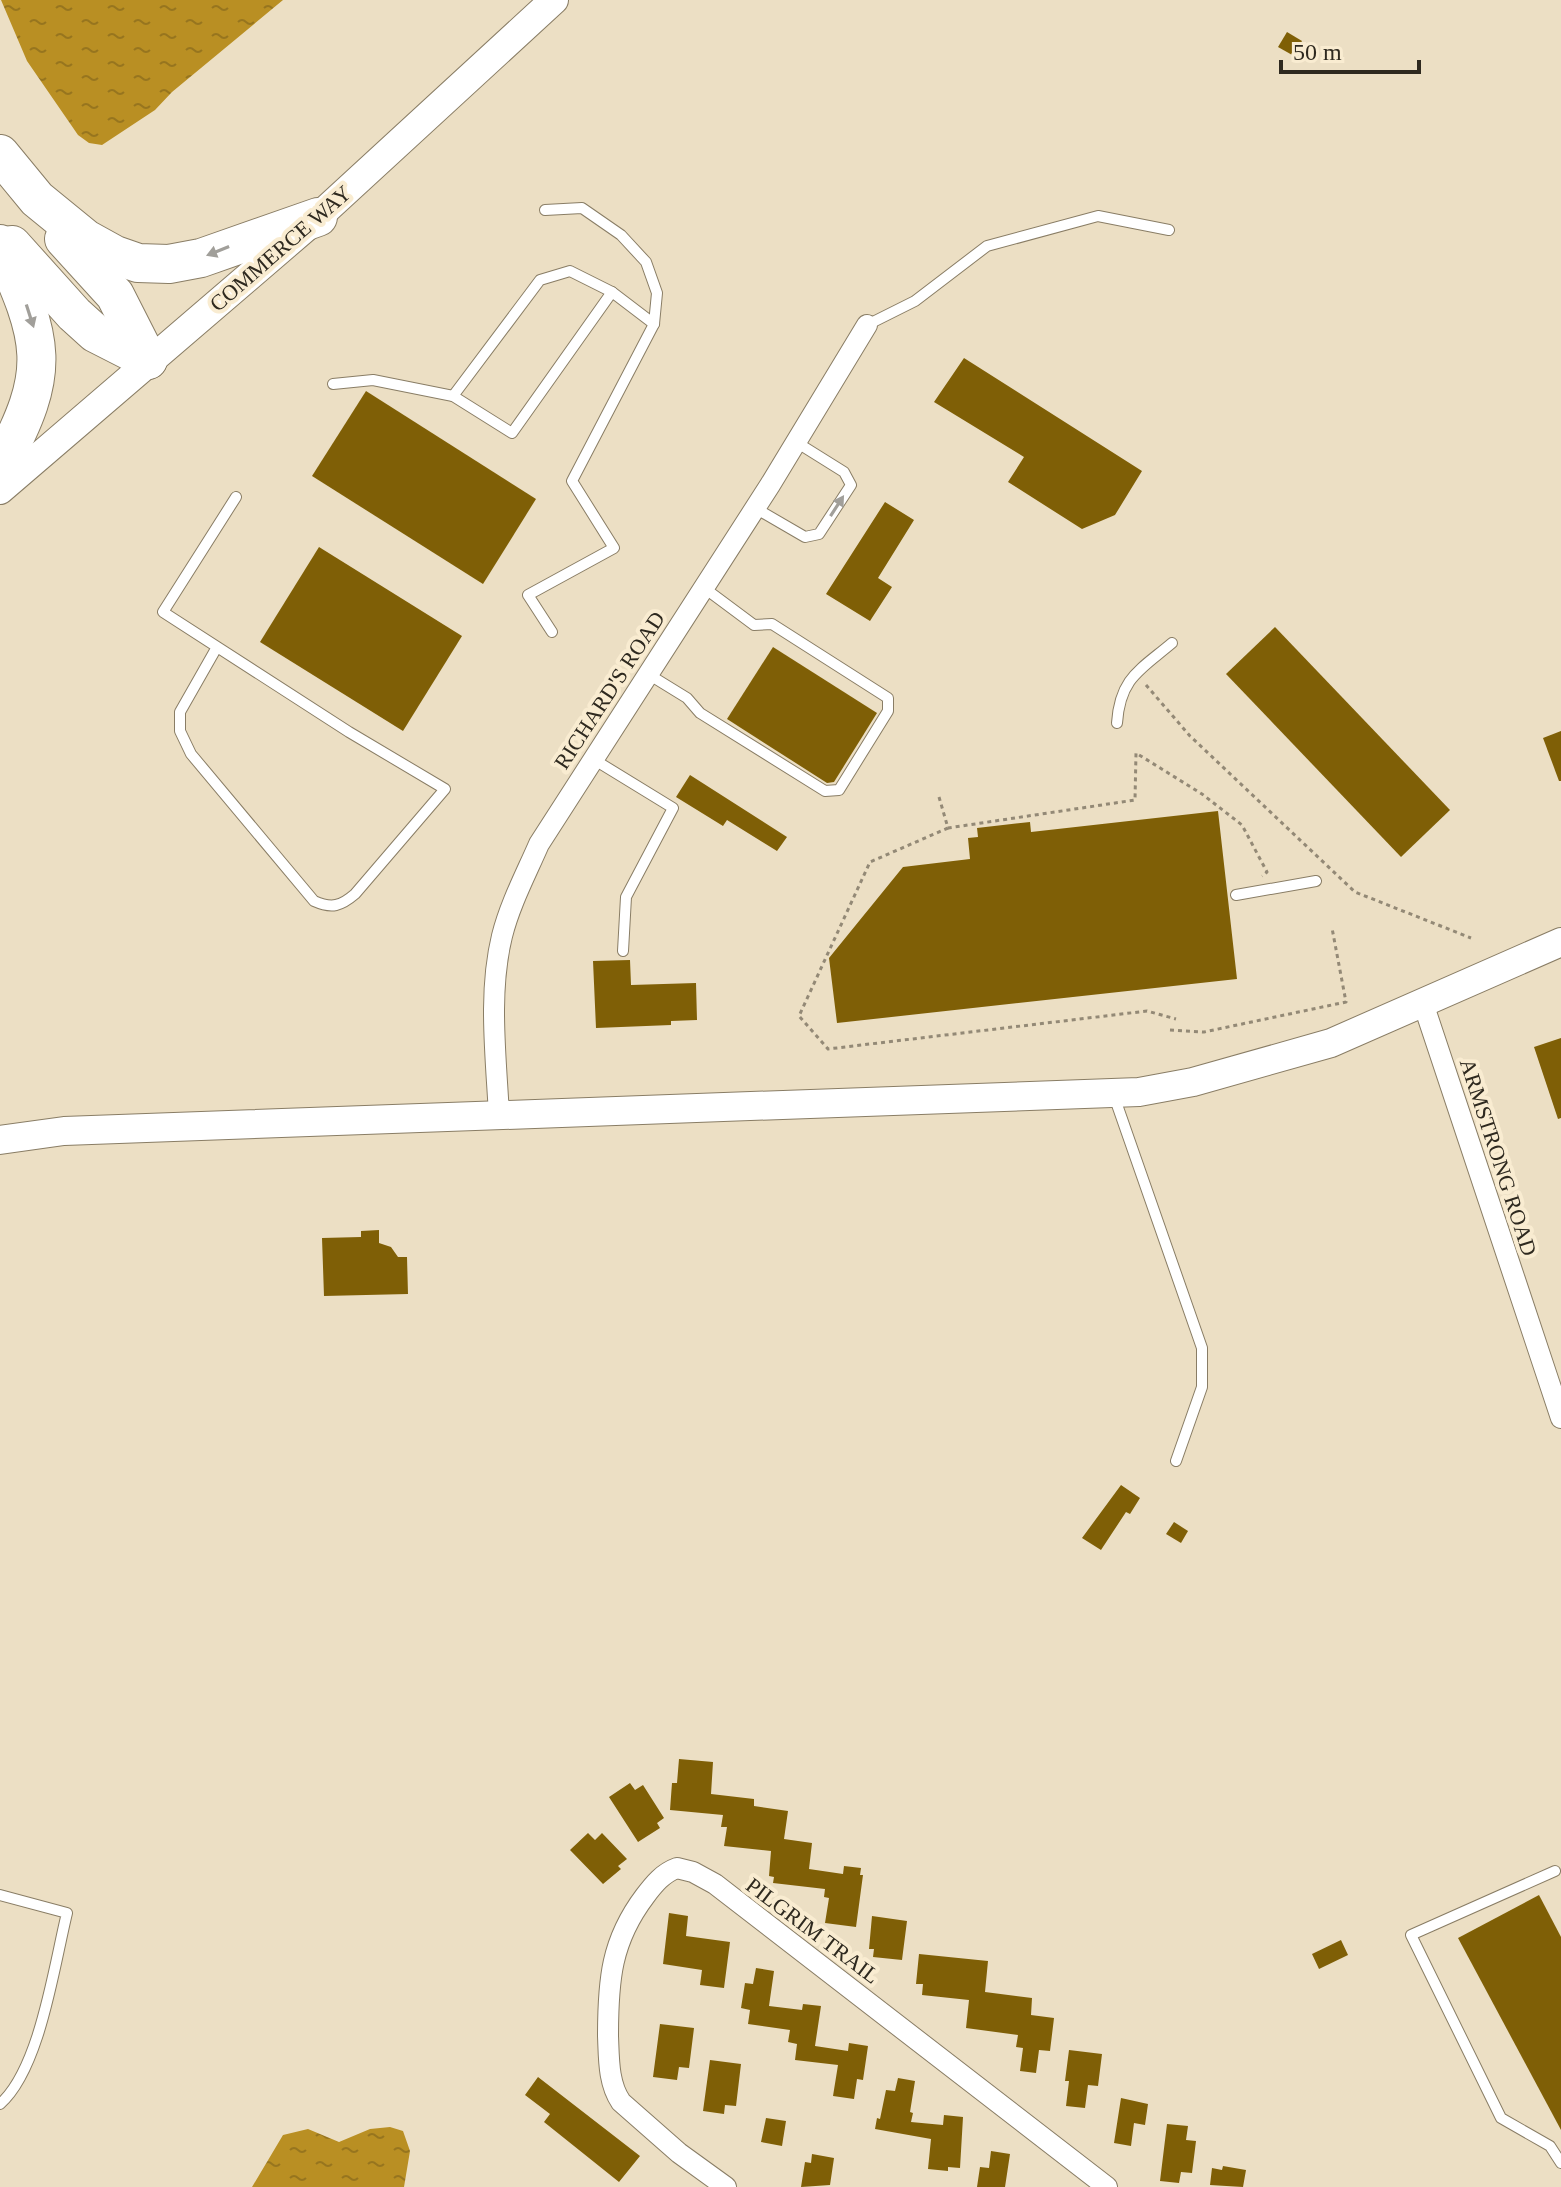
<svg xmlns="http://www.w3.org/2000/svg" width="1561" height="2187" font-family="Georgia,serif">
  <defs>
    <pattern id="water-ripples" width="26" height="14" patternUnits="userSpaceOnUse" patternTransform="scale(2)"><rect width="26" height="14" fill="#b98f23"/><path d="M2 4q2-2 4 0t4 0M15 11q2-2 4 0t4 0" fill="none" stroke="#97751e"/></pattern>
  </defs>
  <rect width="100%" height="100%" fill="#ecdfc4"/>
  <g fill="url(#water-ripples)">
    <polygon points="1,0 283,0 172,92 155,110 102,145 89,143 78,135 27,61"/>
    <polygon points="390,2127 403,2131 410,2151 404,2187 252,2187 283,2135 308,2129 339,2142 370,2129"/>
  </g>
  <g fill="#7f5f06">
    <polygon points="1287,32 1302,41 1294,56 1278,47"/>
    <polygon points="964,358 1142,471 1115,515 1082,529 1008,482 1024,457 934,402"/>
    <polygon points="366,391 536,499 483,584 312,476"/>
    <polygon points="885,502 914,520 878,578 892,587 870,621 826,594"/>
    <polygon points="319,547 462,636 403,731 260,642"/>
    <polygon points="1275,627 1450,810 1401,857 1226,674"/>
    <polygon points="773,647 877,713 834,782 827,783 727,719"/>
    <polygon points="1561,731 1561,781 1559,781 1543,738"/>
    <polygon points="690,775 787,837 777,851 727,820 723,826 676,797"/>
    <polygon points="1218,811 1237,979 837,1023 829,958 903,867 970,859 968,838 978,837 977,828 1030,822 1031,832"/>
    <polygon points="630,960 631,985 696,983 697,1020 671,1021 671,1025 596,1028 593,961"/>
    <polygon points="1561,1038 1561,1118 1558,1119 1534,1047"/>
    <polygon points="379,1230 379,1243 391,1247 398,1257 407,1257 408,1294 324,1296 322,1238 361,1237 361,1231"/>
    <polygon points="1121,1485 1140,1498 1130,1514 1126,1512 1101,1550 1082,1538"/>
    <polygon points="1174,1522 1188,1531 1181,1543 1166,1534"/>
    <polygon points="679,1759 713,1762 711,1794 754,1799 754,1806 788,1811 784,1839 812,1843 809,1869 843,1874 844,1866 861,1868 860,1875 863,1875 856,1927 825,1923 829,1898 824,1897 825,1889 773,1883 774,1877 769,1876 771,1851 724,1846 727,1827 721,1827 723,1815 670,1810 672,1783 677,1783"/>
    <polygon points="630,1783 635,1790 643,1785 664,1818 657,1823 660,1828 638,1842 609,1797"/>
    <polygon points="588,1833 595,1840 602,1833 627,1859 618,1866 621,1869 603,1884 570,1850"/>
    <polygon points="1539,1895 1561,1937 1561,2130 1458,1938"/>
    <polygon points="669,1913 688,1916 686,1936 730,1942 724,1988 700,1985 702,1970 663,1964"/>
    <polygon points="872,1916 907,1921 902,1960 873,1957 874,1949 869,1949"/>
    <polygon points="1341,1940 1348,1955 1319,1969 1312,1954"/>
    <polygon points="919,1954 988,1961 985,1992 1032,1998 1031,2015 1054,2018 1050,2051 1039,2050 1036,2073 1020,2071 1023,2048 1016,2047 1018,2035 966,2028 969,2000 922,1995 923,1984 916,1984"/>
    <polygon points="756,1968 774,1971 769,2006 802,2010 803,2004 821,2006 815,2046 848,2051 849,2043 868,2046 863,2080 857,2079 854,2099 833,2096 838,2065 795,2060 797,2044 788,2042 790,2030 748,2024 750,2010 741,2008 745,1983 753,1984"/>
    <polygon points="660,2024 694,2028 689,2068 679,2067 677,2080 653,2077"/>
    <polygon points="1069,2050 1102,2054 1098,2086 1088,2085 1085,2108 1066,2106 1069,2081 1065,2081"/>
    <polygon points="710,2060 741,2064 736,2106 725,2105 724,2114 703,2111"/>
    <polygon points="538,2077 640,2156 619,2182 544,2122 550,2114 525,2095"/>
    <polygon points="898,2078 915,2081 910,2112 913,2113 911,2122 943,2125 944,2115 963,2117 960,2168 948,2167 948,2171 928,2169 931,2139 875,2129 877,2118 880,2119 886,2090 895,2091"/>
    <polygon points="1121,2098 1148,2104 1145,2125 1134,2123 1131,2146 1114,2143"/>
    <polygon points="766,2118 786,2121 782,2146 761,2142"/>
    <polygon points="1167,2124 1188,2126 1186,2140 1196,2141 1192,2173 1181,2172 1179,2183 1160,2181"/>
    <polygon points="991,2151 1010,2154 1005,2187 977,2187 980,2167 989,2168"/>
    <polygon points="812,2154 834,2158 830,2185 801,2187 805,2162 811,2163"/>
    <polygon points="1223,2166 1246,2170 1243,2187 1210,2185 1212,2168 1222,2170"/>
  </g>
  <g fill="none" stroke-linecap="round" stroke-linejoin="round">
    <defs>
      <g id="lane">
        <polyline points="545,210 582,208 621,235 646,262 657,293 654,324"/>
        <polyline points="867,325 915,301 987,246 1098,216 1169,230"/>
        <polyline points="333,384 373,380 453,396 512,433 612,292 654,324 572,481 614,548 528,595 552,632"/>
        <polyline points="453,396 540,280 570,271 612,292"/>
        <polyline points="755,508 805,537 819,534 851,485 844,472 796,442"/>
        <path d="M217,647L180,712V731L191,754L314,901C332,909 341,906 355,894L445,789L349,732L163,612L236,497"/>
        <polyline points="648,674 687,698 700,713 825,791 839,790 888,711 888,698 772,624 754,625 703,587"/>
        <path d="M1117,723C1120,678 1140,670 1172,643"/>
        <polyline points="593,759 673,808 626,897 623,951"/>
        <polyline points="1236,895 1316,881"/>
        <polyline points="1114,1096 1202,1348 1202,1387 1176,1461"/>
        <polyline points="1555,1871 1411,1935 1501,2118 1550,2146 1561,2163"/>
        <path d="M0,1895L67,1913C54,1966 40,2069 0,2104"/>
      </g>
      <g id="street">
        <polyline points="1423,1003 1561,1418"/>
        <path d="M499,1115C496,1057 488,993 502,936C510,904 526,874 539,844L770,485L867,325"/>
        <path d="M726,2187L679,2153L621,2102C608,2083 609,2058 608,2036C608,1980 611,1941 645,1896C654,1884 663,1873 677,1868L693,1872L715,1884L1107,2187"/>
      </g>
      <g id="secondary">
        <polyline points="0,490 318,217 554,0"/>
        <polyline points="0,1140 64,1131 1139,1092 1193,1082 1331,1043 1561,942"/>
      </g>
      <g id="highway">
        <polyline points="0,154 37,199 86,239 115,255 138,263 169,264 201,258 318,217"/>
        <polyline points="64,239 115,295 148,360"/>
        <path d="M0,244C44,341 53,370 0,466"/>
        <polyline points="12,245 74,314 95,333 148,360"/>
      </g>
    </defs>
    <use href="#lane" stroke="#897d65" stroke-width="12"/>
    <use href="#street" stroke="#897d65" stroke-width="22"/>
    <use href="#secondary" stroke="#897d65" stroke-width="30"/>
    <use href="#highway" stroke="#897d65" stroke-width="40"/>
    <g stroke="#938976" stroke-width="3" stroke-dasharray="4 4" stroke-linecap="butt">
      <polyline points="1146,685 1190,736 1355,892 1471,938"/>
      <polyline points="939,797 948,828 1135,800 1136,753 1202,794 1242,825 1267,872 1262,876"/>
      <polyline points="948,828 870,862 799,1016 828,1049 1147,1011 1176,1019"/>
      <polyline points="1170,1030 1204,1032 1346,1002 1332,928"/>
    </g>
    <use href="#lane" stroke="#fff" stroke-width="10"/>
    <use href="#street" stroke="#fff" stroke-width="20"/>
    <use href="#secondary" stroke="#fff" stroke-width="28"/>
    <use href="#highway" stroke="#fff" stroke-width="38"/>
  </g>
  <defs><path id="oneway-solid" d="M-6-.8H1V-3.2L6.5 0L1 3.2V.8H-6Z" transform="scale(2)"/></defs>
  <g fill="#a19f9a">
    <use href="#oneway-solid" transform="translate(218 251) rotate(158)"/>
    <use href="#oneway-solid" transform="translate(30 316) rotate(72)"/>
    <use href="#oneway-solid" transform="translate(837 506) rotate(-57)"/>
  </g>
  <g text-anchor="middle" stroke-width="8" stroke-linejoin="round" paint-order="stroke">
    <g font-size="22" fill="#2e291f" stroke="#f9ecd1">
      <text transform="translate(280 248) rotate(-41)" y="8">COMMERCE WAY</text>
      <text transform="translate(609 690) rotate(-57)" y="8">RICHARD'S ROAD</text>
      <text transform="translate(1499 1157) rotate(72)" y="8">ARMSTRONG ROAD</text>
      <text transform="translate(813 1930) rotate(37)" y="8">PILGRIM TRAIL</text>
    </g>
  </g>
  <path d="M1281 60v12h138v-12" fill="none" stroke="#2e291f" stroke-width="4"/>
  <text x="1293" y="60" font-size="24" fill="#2e291f" stroke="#f9ecd1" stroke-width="6" paint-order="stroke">50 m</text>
</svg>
